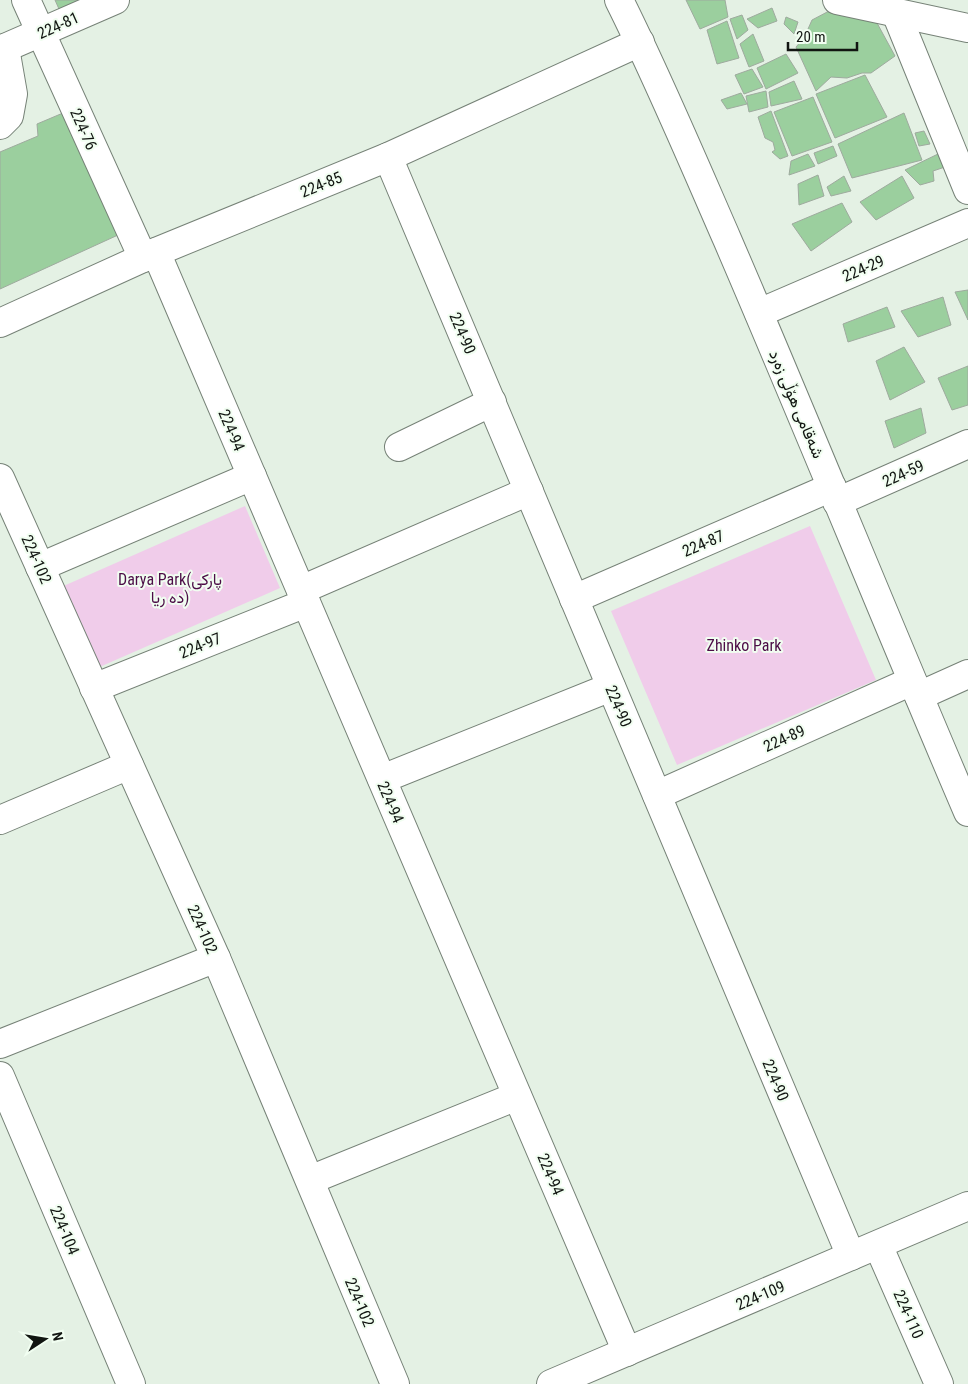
<svg xmlns="http://www.w3.org/2000/svg" width="968" height="1384" font-family="'Roboto Condensed',Vazirmatn,sans-serif">
  <rect width="100%" height="100%" fill="#e4f1e4"/>
  <g fill="#f0ccea">
    <polygon points="245,506 280,588 95,669 59,588"/>
    <polygon points="810,526 876,680 677,765 611,611"/>
  </g>
  <g fill="#9bcf9e" stroke="#9eaa9e">
    <polygon points="55,0 79,0 59,9"/>
    <polygon points="686,0 725,0 728,17 700,29"/>
    <polygon points="772,8 777,21 758,28 747,19"/>
    <polygon points="831,10 871,12 895,56 871,73 862,73 847,78 831,77 816,91 796,47 804,38 812,20"/>
    <polygon points="742,15 748,30 737,39 730,19"/>
    <polygon points="786,17 798,22 794,34 784,24"/>
    <polygon points="727,21 739,58 717,64 707,30"/>
    <polygon points="753,34 764,61 749,67 740,44"/>
    <polygon points="786,54 798,73 766,89 757,68"/>
    <polygon points="752,69 763,87 744,94 735,75"/>
    <polygon points="865,75 887,117 835,138 816,94"/>
    <polygon points="794,81 802,99 771,106 769,92"/>
    <polygon points="766,91 768,107 749,112 746,96"/>
    <polygon points="741,93 747,104 727,109 721,100"/>
    <polygon points="813,97 832,142 792,156 774,112"/>
    <polygon points="771,111 788,156 780,159 772,152 775,150 773,142 765,138 758,117"/>
    <polygon points="63,113 118,235 0,289 0,152 38,136 37,124"/>
    <polygon points="904,113 922,160 852,178 838,144"/>
    <polygon points="924,131 930,144 919,146 915,133"/>
    <polygon points="833,146 837,156 818,164 814,153"/>
    <polygon points="808,154 815,166 789,175 791,161"/>
    <polygon points="938,154 945,167 933,171 934,181 920,185 905,170"/>
    <polygon points="818,175 824,196 799,205 798,184"/>
    <polygon points="844,176 851,191 831,196 827,187"/>
    <polygon points="902,176 914,198 876,220 860,202"/>
    <polygon points="842,203 852,222 811,251 792,224"/>
    <polygon points="968,290 968,320 955,292"/>
    <polygon points="943,297 951,325 918,337 901,311"/>
    <polygon points="887,307 895,327 848,342 843,324"/>
    <polygon points="904,347 925,382 890,400 876,361"/>
    <polygon points="968,366 968,405 952,410 938,378"/>
    <polygon points="921,408 926,433 894,448 885,421"/>
  </g>
  <g fill="none" stroke-linecap="round" stroke-linejoin="round">
    <defs>
      <g id="minor">
        <polyline points="26,0 143,258"/>
        <path d="M619,0C658,78 692,159 727,239C809,429 886,621 968,812"/>
        <polyline points="837,0 968,28"/>
        <polyline points="896,13 968,190"/>
        <polyline points="0,50 115,0"/>
        <polyline points="0,125 9,116 13,94 5,48"/>
        <polyline points="388,157 851,1256"/>
        <polyline points="156,252 627,1352"/>
        <polyline points="759,313 968,223"/>
        <polyline points="0,323 156,252 388,157 640,42"/>
        <polyline points="399,447 492,402"/>
        <polyline points="0,478 216,958 395,1384"/>
        <polyline points="837,502 968,444"/>
        <polyline points="40,567 252,476"/>
        <polyline points="301,590 529,491"/>
        <polyline points="574,599 832,487"/>
        <polyline points="94,688 306,603"/>
        <polyline points="919,696 968,674"/>
        <polyline points="382,779 611,687"/>
        <polyline points="657,795 912,681"/>
        <polyline points="0,820 129,765"/>
        <polyline points="0,1044 216,958"/>
        <polyline points="0,1076 131,1384"/>
        <polyline points="310,1180 517,1096"/>
        <polyline points="878,1245 939,1384"/>
        <polyline points="551,1384 968,1206"/>
      </g>
    </defs>
    <use href="#minor" stroke="#768277" stroke-width="30"/>
    <use href="#minor" stroke="#fff" stroke-width="28"/>
  </g>
  <g text-anchor="middle" stroke-width="4" stroke-linejoin="round" paint-order="stroke">
    <g font-size="16" fill="#111511" stroke="#f1fef1">
      <text transform="translate(58 25) rotate(-24)" y="6">224-81</text>
      <text transform="translate(84 129) rotate(66)" y="6">224-76</text>
      <text transform="translate(321 184) rotate(-22)" y="6">224-85</text>
      <text transform="translate(863 268) rotate(-23)" y="6">224-29</text>
      <text transform="translate(463 333) rotate(67)" y="6">224-90</text>
      <text transform="translate(797 404) rotate(67)" y="6">شەقامی هۆڵی زەرد</text>
      <text transform="translate(232 430) rotate(67)" y="6">224-94</text>
      <text transform="translate(903 473) rotate(-24)" y="6">224-59</text>
      <text transform="translate(703 543) rotate(-23)" y="6">224-87</text>
      <text transform="translate(37 559) rotate(66)" y="6">224-102</text>
      <text transform="translate(200 645) rotate(-22)" y="6">224-97</text>
      <text transform="translate(619 706) rotate(67)" y="6">224-90</text>
      <text transform="translate(784 738) rotate(-24)" y="6">224-89</text>
      <text transform="translate(391 802) rotate(67)" y="6">224-94</text>
      <text transform="translate(203 929) rotate(66)" y="6">224-102</text>
      <text transform="translate(776 1080) rotate(67)" y="6">224-90</text>
      <text transform="translate(551 1174) rotate(67)" y="6">224-94</text>
      <text transform="translate(65 1230) rotate(67)" y="6">224-104</text>
      <text transform="translate(760 1295) rotate(-23)" y="6">224-109</text>
      <text transform="translate(360 1302) rotate(67)" y="6">224-102</text>
      <text transform="translate(909 1314) rotate(66)" y="6">224-110</text>
    </g>
    <g font-size="16" fill="#4c0d47" stroke="#f1fef1">
      <text x="170" y="585">Darya Park(پارکی<tspan x="170" dy="18">ده ریا)</tspan></text>
      <text x="744" y="651">Zhinko Park</text>
    </g>
  </g>
  <g transform="translate(45 1339) rotate(78)" stroke="#f1fef1" stroke-width="4" paint-order="stroke">
  <path d="M0-4L9 19L0 12L-9 19Z" fill="#111511"/>
  <text y="-8" font-size="14" font-weight="bold" text-anchor="middle" fill="#111511">N</text>
  </g>
  <path d="M788 42v8h69v-8" fill="none" stroke="#111511" stroke-width="2.5"/>
  <text x="796" y="42" font-size="15" fill="#111511" stroke="#f1fef1" stroke-width="4" paint-order="stroke">20 m</text>
</svg>
